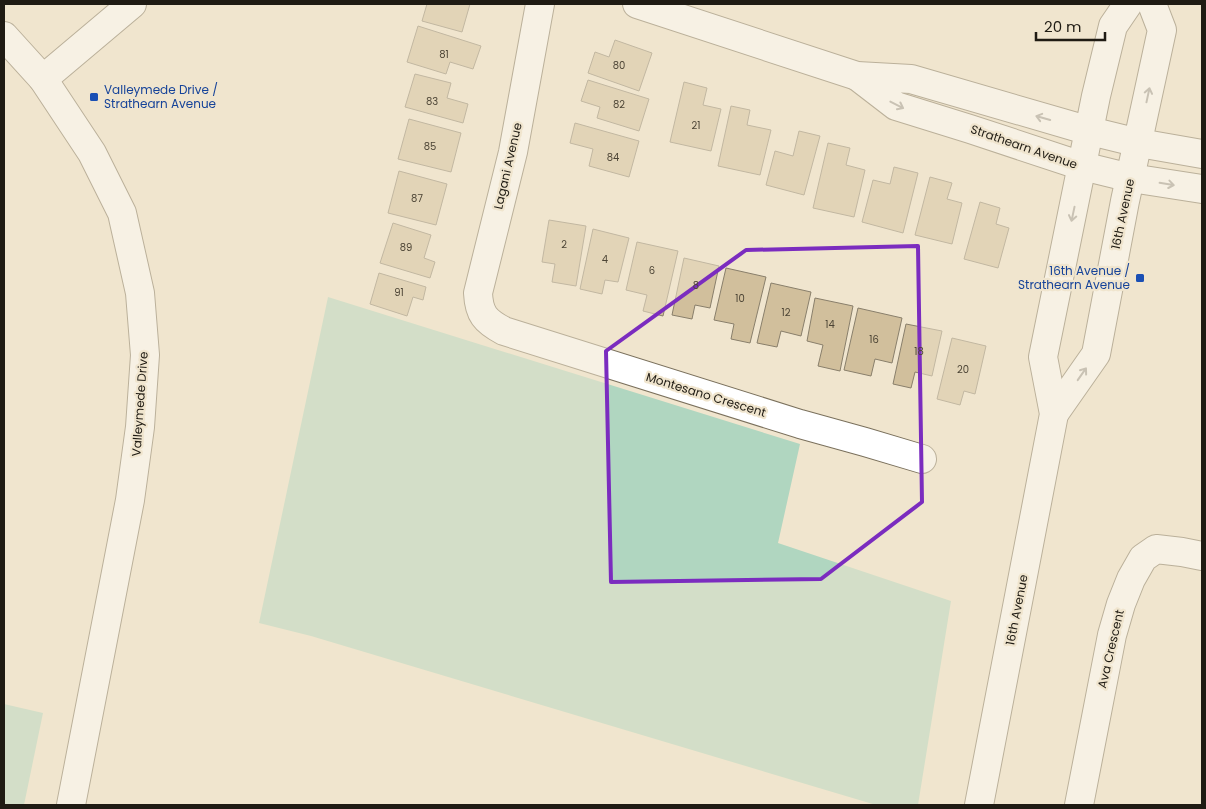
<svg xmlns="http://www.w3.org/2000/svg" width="1206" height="809" font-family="Poppins,sans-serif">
  <rect width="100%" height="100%" fill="#f0e5ce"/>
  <g fill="#b0d6c0">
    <polygon points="328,297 800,444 778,543 951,601 918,805 876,805 311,636 259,623"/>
    <polygon points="4,704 43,713 24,805 4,805"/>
  </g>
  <g fill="#d1bf9c" stroke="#897f6b">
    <polygon points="427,4 470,4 462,32 422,21"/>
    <polygon points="418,26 481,46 473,69 450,62 446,74 407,62"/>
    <polygon points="615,40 652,53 639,91 588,73 595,52 609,57"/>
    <polygon points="415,74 451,83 447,98 468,104 463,123 405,107"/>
    <polygon points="588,80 649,99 639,131 597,118 600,107 581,101"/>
    <polygon points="684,82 707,88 703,105 721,109 711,151 670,142"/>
    <polygon points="731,106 750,110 747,125 771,130 760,175 718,166"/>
    <polygon points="409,119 461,133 451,172 398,159"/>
    <polygon points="575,123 639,141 629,177 589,166 593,149 570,143"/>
    <polygon points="799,131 820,136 804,195 766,185 775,151 793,156"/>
    <polygon points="828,143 850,148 846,165 865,170 854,217 813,208"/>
    <polygon points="894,167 918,173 903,233 862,222 873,180 890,184"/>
    <polygon points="399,171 447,184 436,225 388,213"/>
    <polygon points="930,177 952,183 947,199 962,203 952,244 915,235"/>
    <polygon points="980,202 1000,208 996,224 1009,228 998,268 964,259"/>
    <polygon points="549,220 586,226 576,286 552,282 555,264 542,262"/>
    <polygon points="393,223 431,235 424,258 435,262 430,278 380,263"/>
    <polygon points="593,229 629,238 618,282 605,280 602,294 580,289"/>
    <polygon points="637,242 678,251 663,316 643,311 647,295 626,290"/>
    <polygon points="684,258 719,266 710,308 695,305 692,319 672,315"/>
    <polygon points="726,268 766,277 750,343 731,339 734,324 714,320"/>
    <polygon points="379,273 426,287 423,300 413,297 407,316 370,304"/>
    <polygon points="771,283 811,292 801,336 781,331 777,347 757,343"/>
    <polygon points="815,298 853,306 840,371 818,366 823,345 807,341"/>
    <polygon points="858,308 902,318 892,363 875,359 871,376 844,370"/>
    <polygon points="906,324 942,331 932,376 915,372 911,388 893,384"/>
    <polygon points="952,338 986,346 975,394 964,391 960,405 937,399"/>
  </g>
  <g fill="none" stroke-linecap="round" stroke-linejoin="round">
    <defs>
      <g id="street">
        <path d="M540,4L513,152L478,293C479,314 485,321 504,331L800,424L865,442L922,459"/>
        <polyline points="1079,805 1112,635 1121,604 1131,579 1143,558 1156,549 1182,552 1202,556"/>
      </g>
      <g id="secondary">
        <polyline points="637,4 857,76 911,79 1090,131 1139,143 1202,154"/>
        <polyline points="4,36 43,79 92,153 122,213 140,293 145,355 140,427 130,500 71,805"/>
        <polyline points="857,76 896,106 970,129 1082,166 1131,178 1202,189"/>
        <polyline points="43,79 132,4"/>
        <polyline points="1054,414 1096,354 1125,201 1162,30 1152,4"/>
        <polyline points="979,805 1054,414 1043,357 1096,96 1113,26 1128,4"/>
      </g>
    </defs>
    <use href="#street" stroke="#7a705c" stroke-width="30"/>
    <use href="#secondary" stroke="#7a705c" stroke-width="30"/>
    <use href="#street" stroke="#fff" stroke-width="28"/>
    <use href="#secondary" stroke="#fff" stroke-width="28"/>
  </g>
  <defs><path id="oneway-shaft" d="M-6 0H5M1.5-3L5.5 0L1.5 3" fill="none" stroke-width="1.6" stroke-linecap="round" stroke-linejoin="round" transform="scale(1.25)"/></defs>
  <g stroke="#9a9895">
    <use href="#oneway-shaft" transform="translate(1148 95) rotate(-78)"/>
    <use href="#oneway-shaft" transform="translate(897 105) rotate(27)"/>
    <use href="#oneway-shaft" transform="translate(1043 118) rotate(-164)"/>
    <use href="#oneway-shaft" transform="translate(1167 184) rotate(9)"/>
    <use href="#oneway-shaft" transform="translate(1073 214) rotate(102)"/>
    <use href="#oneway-shaft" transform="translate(1082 374) rotate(-55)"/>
  </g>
  <path d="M0 0H1206V809H0ZM918,246L922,502L821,579L611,582L606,351L746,250Z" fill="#f0e5ce" fill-opacity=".55" fill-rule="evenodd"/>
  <path fill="none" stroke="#7b2cbf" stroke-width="4" stroke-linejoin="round" d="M918,246L922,502L821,579L611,582L606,351L746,250Z"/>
  <g fill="#1a4fb4" stroke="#f0e5ce" stroke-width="2">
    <rect x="89" y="92" width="10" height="10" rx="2.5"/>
    <rect x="1135" y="273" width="10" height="10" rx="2.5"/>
  </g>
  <g text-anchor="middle" stroke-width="4.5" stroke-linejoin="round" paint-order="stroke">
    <g font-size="10" fill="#4c4435">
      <text x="444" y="58">81</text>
      <text x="619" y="69">80</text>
      <text x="432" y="105">83</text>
      <text x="619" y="108">82</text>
      <text x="696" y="129">21</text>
      <text x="430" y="150">85</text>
      <text x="613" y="161">84</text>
      <text x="417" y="202">87</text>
      <text x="564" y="248">2</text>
      <text x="406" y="251">89</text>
      <text x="605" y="263">4</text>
      <text x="652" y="274">6</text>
      <text x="696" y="289">8</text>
      <text x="399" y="296">91</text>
      <text x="740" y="302">10</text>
      <text x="786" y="316">12</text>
      <text x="830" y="328">14</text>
      <text x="874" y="343">16</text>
      <text x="919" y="355">18</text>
      <text x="963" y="373">20</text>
    </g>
    <g font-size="12" fill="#164399" stroke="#f0e5ce" text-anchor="start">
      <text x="104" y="94">Valleymede Drive /<tspan x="104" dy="14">Strathearn Avenue</tspan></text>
      <text x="1130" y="275" text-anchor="end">16th Avenue /<tspan x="1130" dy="14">Strathearn Avenue</tspan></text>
    </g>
    <g font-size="12" fill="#1f1b13" stroke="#f0e5ce">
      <text transform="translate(1024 147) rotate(19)" y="4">Strathearn Avenue</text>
      <text transform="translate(508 166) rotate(-77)" y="4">Lagani Avenue</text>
      <text transform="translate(1123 214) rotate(-78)" y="4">16th Avenue</text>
      <text transform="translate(706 395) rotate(17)" y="4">Montesano Crescent</text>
      <text transform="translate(140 404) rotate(-86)" y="4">Valleymede Drive</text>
      <text transform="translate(1017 610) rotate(-79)" y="4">16th Avenue</text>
      <text transform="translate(1111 649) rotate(-77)" y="4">Ava Crescent</text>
    </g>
  </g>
  <rect width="1206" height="809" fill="none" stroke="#1f1b13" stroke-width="10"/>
  <path d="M1036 32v8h69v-8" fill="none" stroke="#1f1b13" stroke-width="2.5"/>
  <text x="1044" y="32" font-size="15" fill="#1f1b13" stroke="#f0e5ce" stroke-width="4" paint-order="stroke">20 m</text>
</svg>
